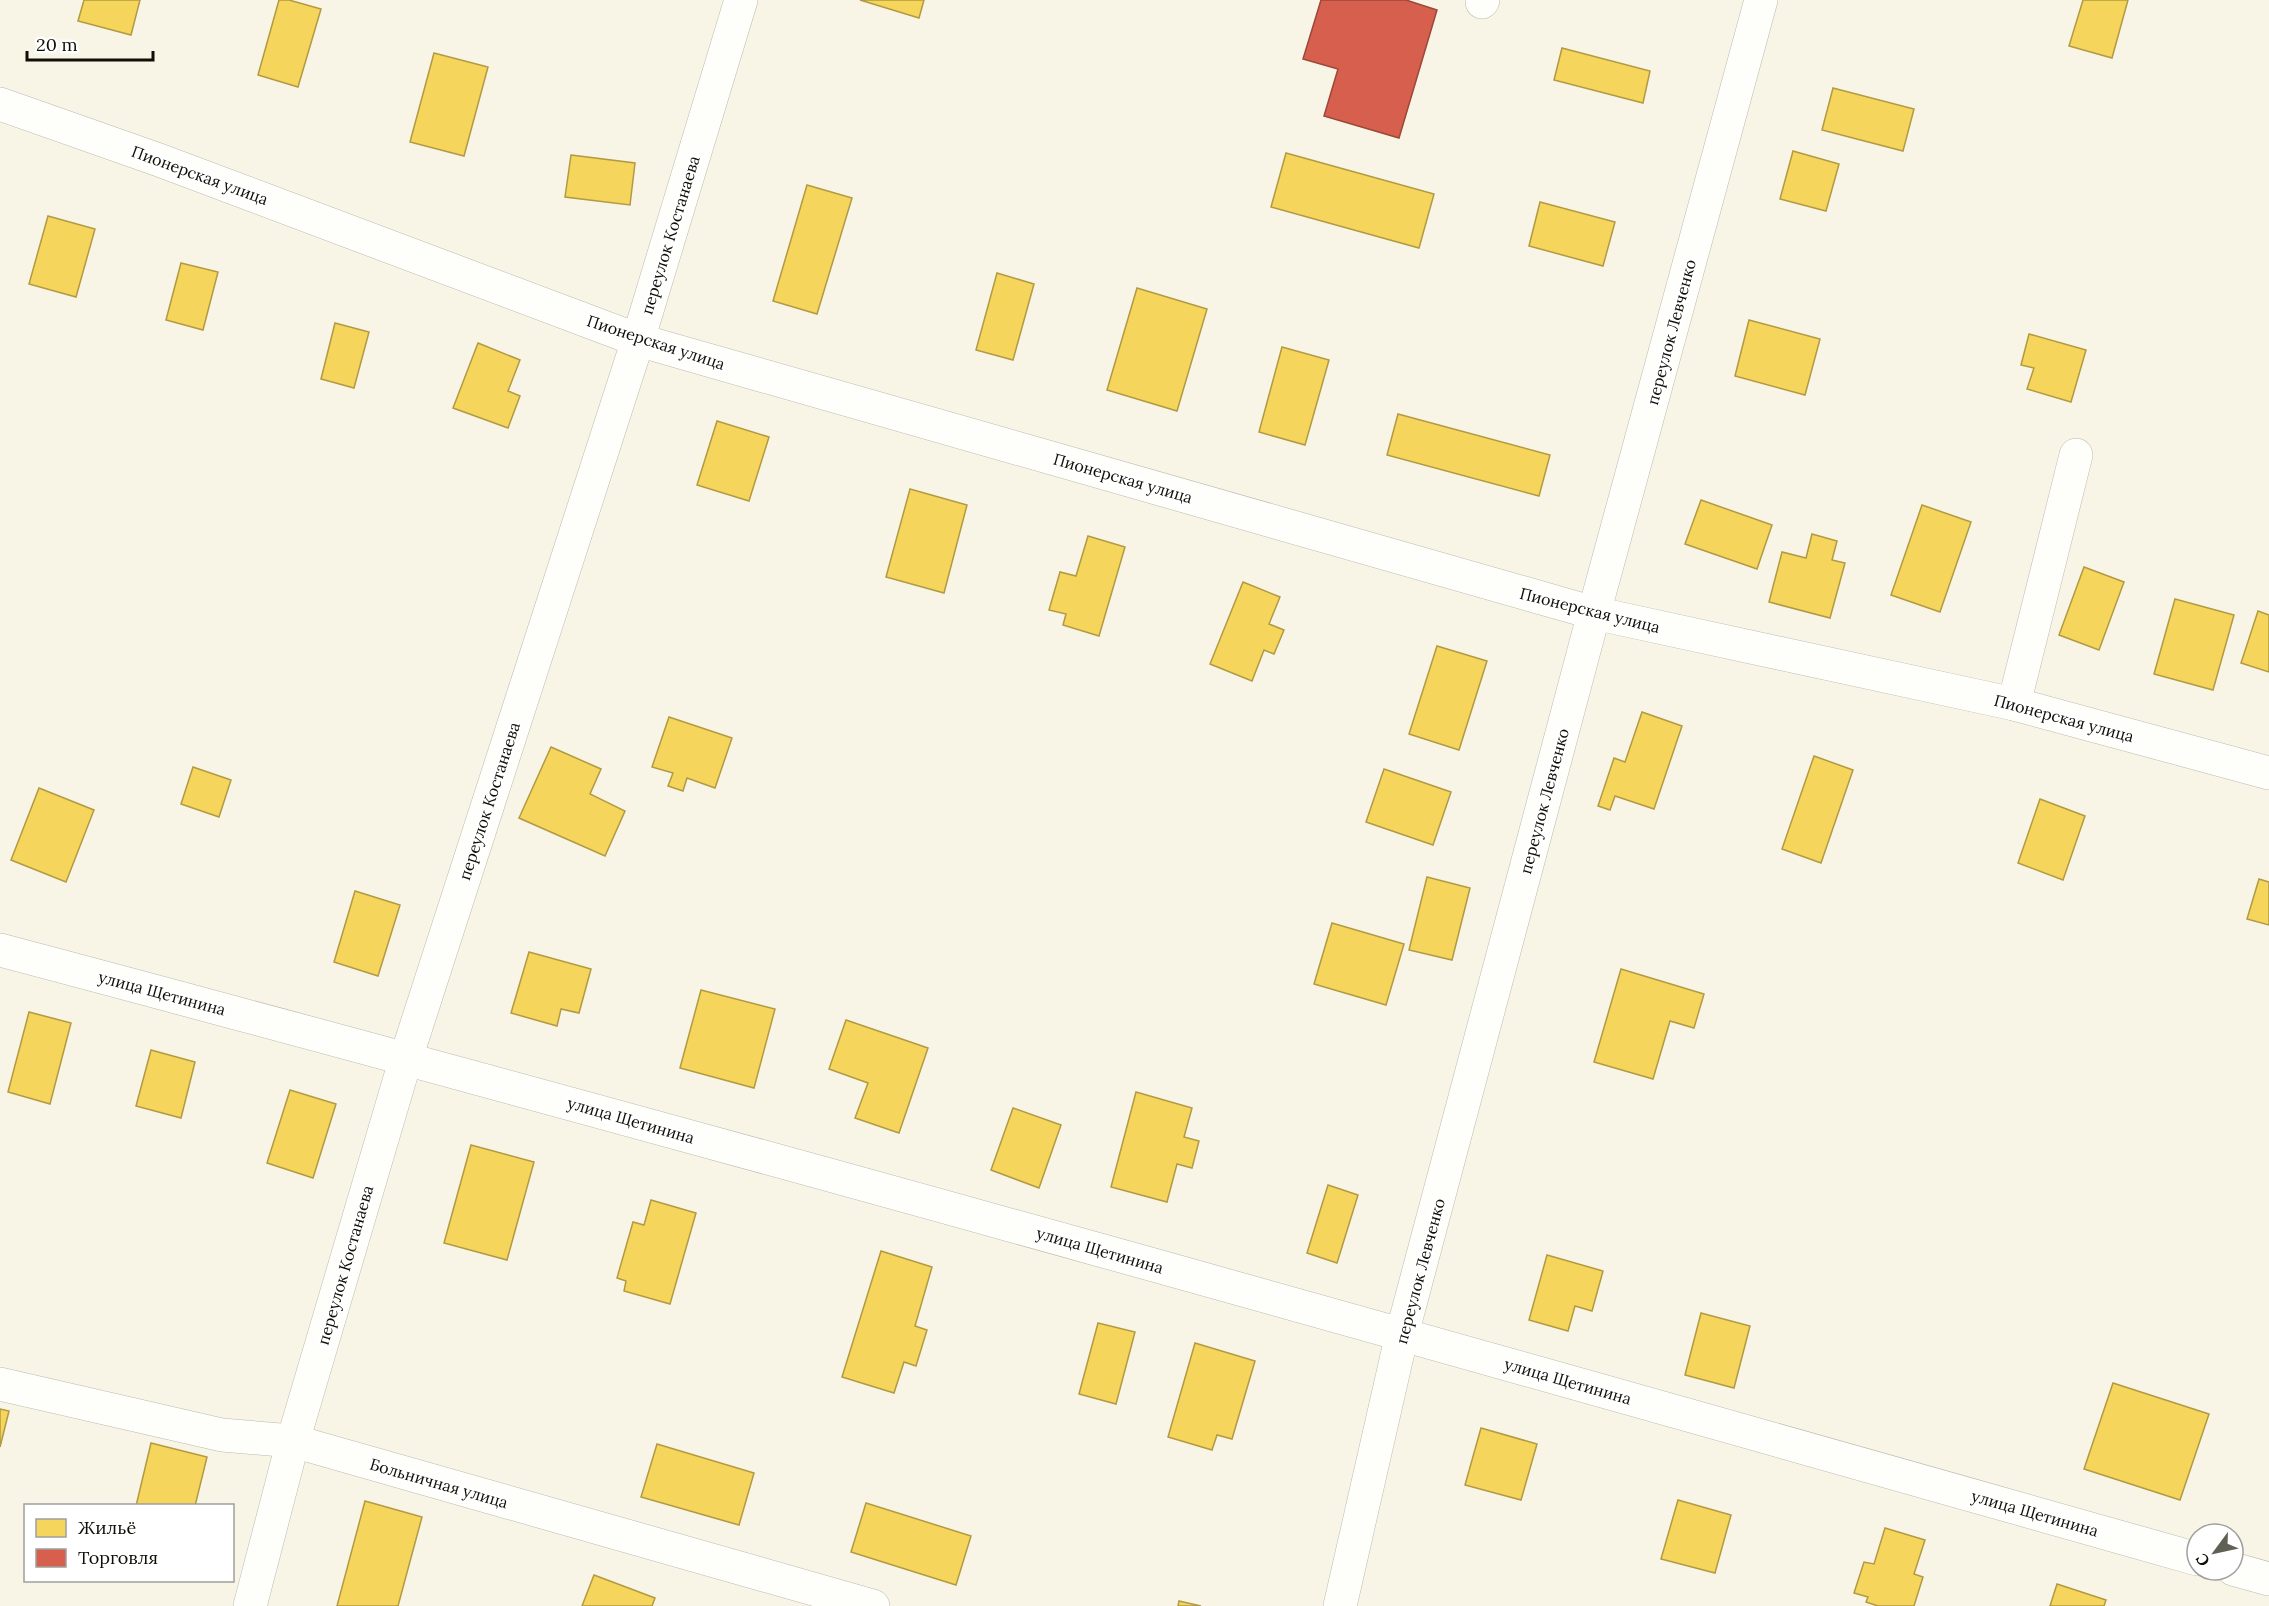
<svg xmlns="http://www.w3.org/2000/svg" width="2269" height="1606" font-family="Lora,serif">
  <rect width="100%" height="100%" fill="#f8f5e7"/>
  <g fill="#f6d55c" stroke="#b19a42" stroke-width="1.5">
    <polygon points="84,0 140,0 131,35 78,21"/>
    <polygon points="279,0 289,0 321,9 298,87 258,75"/>
    <polygon points="860,0 924,0 919,18"/>
    <polygon points="2083,0 2128,0 2112,58 2069,46"/>
    <polygon points="1562,48 1650,71 1643,103 1554,80"/>
    <polygon points="434,53 488,67 464,156 410,142"/>
    <polygon points="1833,88 1914,109 1903,151 1822,130"/>
    <polygon points="1793,151 1839,164 1826,211 1780,199"/>
    <polygon points="1286,153 1434,194 1419,248 1271,207"/>
    <polygon points="571,155 635,163 630,205 565,197"/>
    <polygon points="807,185 852,198 817,314 773,301"/>
    <polygon points="1540,202 1615,222 1603,266 1529,246"/>
    <polygon points="48,216 95,229 76,297 29,284"/>
    <polygon points="181,263 218,272 203,330 166,320"/>
    <polygon points="997,273 1034,284 1013,360 976,350"/>
    <polygon points="1137,288 1207,309 1177,411 1107,390"/>
    <polygon points="1749,320 1820,339 1805,395 1735,376"/>
    <polygon points="335,323 369,332 354,388 321,379"/>
    <polygon points="2029,334 2086,350 2071,402 2027,389 2034,368 2021,365"/>
    <polygon points="478,343 520,360 508,391 520,396 508,428 453,408"/>
    <polygon points="1282,347 1329,360 1305,445 1259,432"/>
    <polygon points="1398,414 1550,455 1539,496 1387,455"/>
    <polygon points="717,421 769,437 749,501 697,485"/>
    <polygon points="910,489 967,505 944,593 886,577"/>
    <polygon points="1701,500 1772,525 1757,569 1685,544"/>
    <polygon points="1922,505 1971,522 1940,612 1891,595"/>
    <polygon points="1812,534 1837,541 1832,560 1845,563 1830,618 1769,602 1782,552 1806,558"/>
    <polygon points="1088,536 1125,547 1099,636 1063,625 1066,614 1049,610 1060,572 1076,576"/>
    <polygon points="2084,567 2124,582 2099,650 2059,635"/>
    <polygon points="1243,582 1280,597 1269,624 1284,630 1274,654 1264,650 1252,681 1210,664"/>
    <polygon points="2175,599 2234,615 2213,690 2154,674"/>
    <polygon points="2258,611 2269,615 2269,672 2241,663"/>
    <polygon points="1437,646 1487,661 1459,750 1409,734"/>
    <polygon points="1642,712 1682,726 1654,809 1615,796 1610,810 1598,806 1614,758 1625,762"/>
    <polygon points="669,717 732,738 715,788 687,778 683,791 668,786 673,773 652,767"/>
    <polygon points="551,747 601,769 590,794 625,811 605,856 519,818"/>
    <polygon points="1814,756 1853,770 1821,863 1782,849"/>
    <polygon points="193,767 231,780 219,817 181,804"/>
    <polygon points="1384,769 1451,792 1433,845 1366,822"/>
    <polygon points="39,788 94,810 66,882 11,860"/>
    <polygon points="2040,799 2085,816 2063,880 2018,863"/>
    <polygon points="1427,877 1470,888 1452,960 1409,950"/>
    <polygon points="2259,879 2269,882 2269,925 2247,919"/>
    <polygon points="355,891 400,905 378,976 334,962"/>
    <polygon points="1332,923 1404,944 1386,1005 1314,984"/>
    <polygon points="529,952 591,969 579,1013 561,1009 557,1026 511,1013"/>
    <polygon points="1621,969 1704,994 1694,1028 1670,1021 1653,1079 1594,1062"/>
    <polygon points="701,990 775,1009 754,1088 680,1068"/>
    <polygon points="29,1012 71,1023 50,1104 8,1092"/>
    <polygon points="846,1020 928,1048 899,1133 855,1118 868,1083 829,1069"/>
    <polygon points="151,1050 195,1062 181,1118 136,1106"/>
    <polygon points="290,1090 336,1104 313,1178 267,1163"/>
    <polygon points="1136,1092 1192,1108 1184,1137 1199,1141 1192,1168 1177,1164 1167,1202 1111,1187"/>
    <polygon points="1013,1108 1061,1125 1039,1188 991,1170"/>
    <polygon points="471,1145 534,1162 507,1260 444,1243"/>
    <polygon points="1328,1185 1358,1195 1337,1263 1307,1253"/>
    <polygon points="651,1200 696,1213 670,1304 624,1291 626,1281 617,1278 633,1222 644,1225"/>
    <polygon points="881,1251 932,1267 915,1326 927,1330 916,1366 904,1362 894,1393 842,1377"/>
    <polygon points="1547,1255 1603,1271 1592,1311 1575,1306 1568,1331 1529,1320"/>
    <polygon points="1701,1313 1750,1326 1734,1388 1685,1375"/>
    <polygon points="1098,1323 1135,1332 1116,1404 1079,1394"/>
    <polygon points="1195,1343 1255,1361 1232,1439 1217,1435 1212,1450 1168,1437"/>
    <polygon points="2113,1383 2209,1414 2180,1500 2084,1469"/>
    <polygon points="0,1409 9,1411 0,1447"/>
    <polygon points="1481,1428 1537,1444 1521,1500 1465,1485"/>
    <polygon points="151,1443 207,1457 195,1506 136,1506"/>
    <polygon points="657,1444 754,1473 739,1525 641,1497"/>
    <polygon points="1678,1500 1731,1515 1715,1573 1661,1559"/>
    <polygon points="365,1501 422,1517 398,1606 337,1606"/>
    <polygon points="866,1503 971,1536 956,1585 851,1552"/>
    <polygon points="1885,1528 1925,1540 1914,1574 1923,1577 1914,1606 1878,1606 1866,1602 1868,1597 1854,1593 1864,1562 1874,1564"/>
    <polygon points="594,1575 655,1598 652,1606 582,1606"/>
    <polygon points="2057,1584 2106,1600 2104,1606 2050,1606"/>
    <polygon points="1179,1601 1201,1606 1178,1606"/>
  </g>
  <polygon fill="#d6604d" stroke="#9b4838" stroke-width="1.5" points="1321,0 1406,0 1437,10 1399,138 1324,116 1338,69 1303,59"/>
  <g fill="none" stroke-linecap="round" stroke-linejoin="round">
    <defs>
      <g id="minor">
        <polyline points="1482,2 1483,0"/>
        <polyline points="0,104 159,160 638,340 1594,613 2014,704 2269,773"/>
        <polyline points="2014,704 2076,455"/>
        <path d="M0,950C734,1145 1466,1352 2197,1559"/>
        <polyline points="0,1384 222,1435 293,1441 873,1606"/>
        <polyline points="2233,1569 2269,1579"/>
        <polyline points="250,1606 293,1441 406,1058 638,340 741,0"/>
        <polyline points="1340,1606 1402,1334 1594,613 1761,0"/>
      </g>
    </defs>
    <use href="#minor" stroke="#bcbaaf" stroke-width="34"/>
    <use href="#minor" stroke="#fefefb" stroke-width="33"/>
  </g>
  <g text-anchor="middle" stroke-width="6" stroke-linejoin="round" paint-order="stroke">
    <g font-size="16" fill="#100f07" stroke="#fff">
      <text transform="translate(200 175) rotate(20)" y="6">Пионерская улица</text>
      <text transform="translate(670 235) rotate(-73)" y="6">переулок Костанаева</text>
      <text transform="translate(1671 332) rotate(-75)" y="6">переулок Левченко</text>
      <text transform="translate(656 342) rotate(18)" y="6">Пионерская улица</text>
      <text transform="translate(1123 478) rotate(16)" y="6">Пионерская улица</text>
      <text transform="translate(1590 610) rotate(14)" y="6">Пионерская улица</text>
      <text transform="translate(2064 718) rotate(15)" y="6">Пионерская улица</text>
      <text transform="translate(489 801) rotate(-72)" y="6">переулок Костанаева</text>
      <text transform="translate(1544 801) rotate(-75)" y="6">переулок Левченко</text>
      <text transform="translate(162 993) rotate(15)" y="6">улица Щетинина</text>
      <text transform="translate(631 1120) rotate(16)" y="6">улица Щетинина</text>
      <text transform="translate(1100 1250) rotate(16)" y="6">улица Щетинина</text>
      <text transform="translate(345 1265) rotate(-74)" y="6">переулок Костанаева</text>
      <text transform="translate(1420 1271) rotate(-75)" y="6">переулок Левченко</text>
      <text transform="translate(1568 1381) rotate(16)" y="6">улица Щетинина</text>
      <text transform="translate(439 1483) rotate(16)" y="6">Больничная улица</text>
      <text transform="translate(2035 1513) rotate(16)" y="6">улица Щетинина</text>
    </g>
  </g>
  <rect x="24" y="1504" width="210" height="78" fill="#ffffff" stroke="#9f9f9c" stroke-width="1.5"/>
  <rect x="36" y="1519" width="30" height="18" fill="#f6d55c" stroke="#9f9f9c" stroke-width="1.5"/>
  <text x="78" y="1534" font-size="18" fill="#100f07">Жильё</text>
  <rect x="36" y="1549" width="30" height="18" fill="#d6604d" stroke="#9f9f9c" stroke-width="1.5"/>
  <text x="78" y="1564" font-size="18" fill="#100f07">Торговля</text>
  <g transform="translate(2215 1552) rotate(237)"><circle r="28" fill="#ffffff" stroke="#9f9f9c" stroke-width="1.5"/>
  <path d="M0-4.5L10 22L0 15L-10 22Z" fill="#616055"/>
  <text y="-9" font-size="16" font-weight="bold" text-anchor="middle" fill="#100f07">С</text>
  </g>
  <path d="M27 51v9h126v-9" fill="none" stroke="#100f07" stroke-width="3"/>
  <text x="36" y="51" font-size="18" fill="#100f07" stroke="#ffffff" stroke-width="4.5" paint-order="stroke">20 m</text>
</svg>
